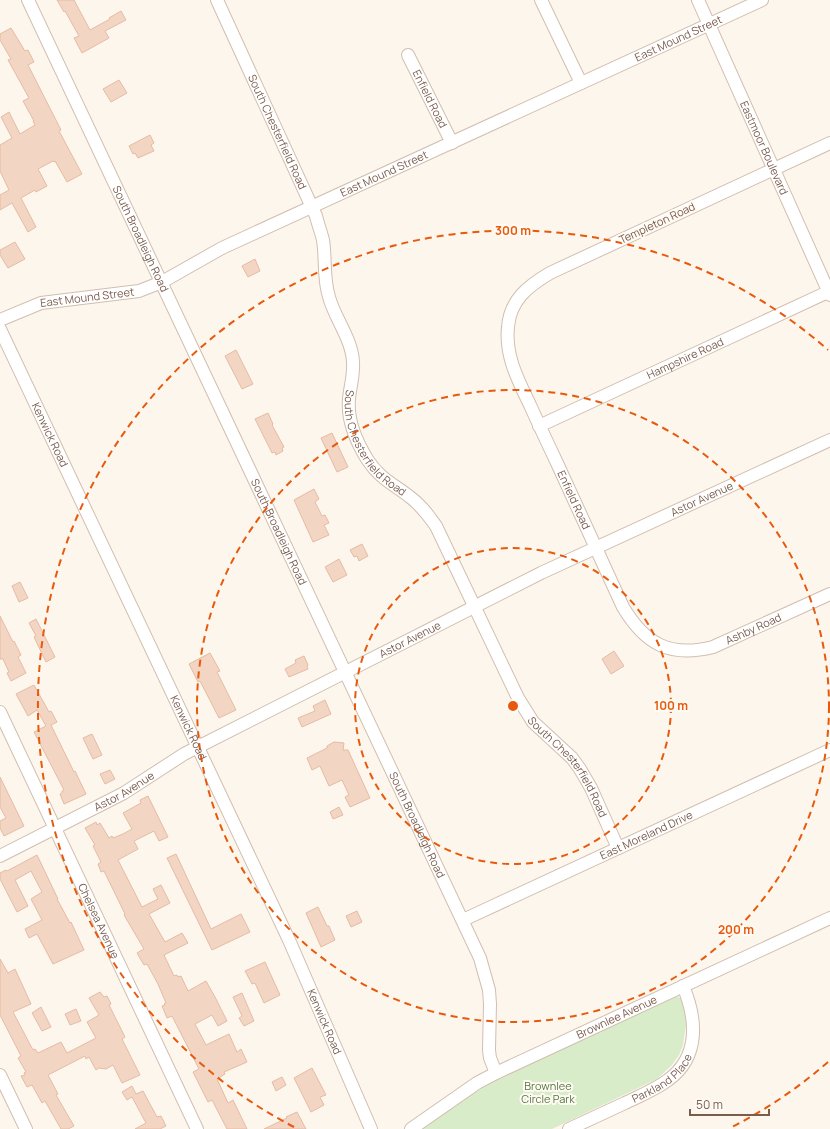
<svg xmlns="http://www.w3.org/2000/svg" width="830" height="1129" font-family="Manrope,sans-serif">
  <rect width="100%" height="100%" fill="#fdf6ec"/>
  <polygon fill="#d8ecc9" points="677,996 681,999 686,1016 686,1025 683,1045 679,1055 672,1065 657,1079 552,1129 419,1129 450,1107 514,1070"/>
  <g fill="#f3d5c3" stroke="#e6bba3">
    <polygon points="57,0 74,0 90,30 110,19 109,18 121,11 126,20 105,31 109,38 82,53 74,38 79,36 65,11 64,12"/>
    <polygon points="11,28 25,51 28,50 34,62 28,65 61,130 59,131 82,174 67,182 55,161 54,162 53,161 38,169 47,186 36,192 35,190 21,198 36,227 28,232 12,203 0,210 0,195 9,190 0,171 0,145 12,138 1,117 9,112 20,134 35,125 33,121 34,121 23,101 29,98 8,60 11,59 0,40 0,34"/>
    <polygon points="119,80 127,93 111,102 103,89"/>
    <polygon points="150,135 154,143 151,145 154,151 138,158 135,153 133,154 129,146"/>
    <polygon points="15,242 25,259 8,268 0,255 0,250"/>
    <polygon points="255,259 260,271 248,277 242,266"/>
    <polygon points="236,350 253,384 242,389 225,356"/>
    <polygon points="268,413 273,424 272,425 284,447 282,448 283,451 276,455 275,452 272,453 255,419"/>
    <polygon points="332,433 348,467 337,472 321,438"/>
    <polygon points="314,489 319,499 315,502 322,516 325,515 329,523 324,525 329,535 313,542 294,500"/>
    <polygon points="362,544 368,556 359,561 357,556 354,557 350,550"/>
    <polygon points="339,559 347,575 333,582 325,567"/>
    <polygon points="20,582 28,598 19,602 12,586"/>
    <polygon points="0,616 13,642 14,641 21,655 18,657 26,673 11,681 7,673 9,672 3,659 0,659"/>
    <polygon points="36,619 55,657 46,662 34,637 36,636 29,623"/>
    <polygon points="614,651 624,666 611,674 602,659"/>
    <polygon points="210,653 220,671 217,672 236,710 219,718 200,681 198,682 189,664"/>
    <polygon points="304,656 308,665 307,666 308,669 289,677 285,669 296,663 295,660"/>
    <polygon points="34,685 49,712 51,711 57,722 51,725 74,772 75,771 86,794 64,804 60,794 62,793 62,791 64,790 34,732 46,726 37,710 28,716 16,694"/>
    <polygon points="325,700 331,714 302,727 298,718 315,711 313,706"/>
    <polygon points="92,734 102,755 93,759 83,738"/>
    <polygon points="334,742 344,743 343,750 348,750 370,798 350,807 345,797 349,795 342,780 329,786 320,766 312,770 307,758 327,748 327,746"/>
    <polygon points="110,770 115,779 105,784 100,774"/>
    <polygon points="0,777 24,826 4,836 0,828 0,821 6,818 0,807"/>
    <polygon points="148,796 168,837 159,841 154,831 134,841 138,849 118,860 142,907 158,899 153,889 161,885 170,903 149,914 165,942 182,933 188,943 164,955 174,976 177,975 178,977 181,976 188,991 206,981 215,997 227,1021 218,1026 212,1015 195,1024 206,1045 229,1034 237,1052 241,1049 247,1062 224,1072 225,1074 217,1079 228,1103 233,1100 247,1129 227,1129 212,1100 208,1102 193,1072 199,1069 172,1016 167,1018 162,1006 165,1005 164,1004 166,1003 158,984 147,964 144,965 137,953 144,949 124,915 125,914 104,871 101,872 98,864 101,862 93,846 95,845 85,828 96,822 97,825 100,823 109,838 112,836 113,838 123,834 132,829 123,813 141,803 140,800"/>
    <polygon points="339,807 343,815 333,819 330,812"/>
    <polygon points="176,854 211,929 241,914 250,932 212,950 167,858"/>
    <polygon points="37,855 58,899 57,899 70,923 71,922 84,950 53,964 37,934 29,938 25,929 42,920 31,899 42,892 31,871 15,880 28,906 17,912 0,879 0,873 6,870 7,871"/>
    <polygon points="318,907 327,926 329,926 335,940 321,947 306,913"/>
    <polygon points="357,911 362,922 351,927 346,916"/>
    <polygon points="0,959 8,973 15,969 31,1004 13,1012 33,1050 35,1049 38,1053 61,1042 67,1053 96,1038 87,1022 99,1015 89,998 100,992 104,997 107,996 111,1004 109,1005 125,1037 122,1039 140,1075 122,1083 113,1065 106,1069 99,1068 96,1070 89,1057 86,1059 85,1056 48,1075 58,1094 56,1095 74,1126 68,1129 61,1129 45,1101 42,1103 32,1085 27,1087 21,1076 25,1075 24,1073 26,1072 18,1058 21,1056 0,1015"/>
    <polygon points="265,962 280,995 264,1003 255,983 252,984 245,971"/>
    <polygon points="242,993 254,1021 244,1026 239,1018 242,1016 233,997"/>
    <polygon points="41,1007 51,1027 42,1031 32,1013"/>
    <polygon points="76,1009 81,1021 70,1025 65,1014"/>
    <polygon points="312,1068 326,1095 320,1097 324,1105 311,1112 294,1078"/>
    <polygon points="282,1077 286,1085 276,1091 272,1082"/>
    <polygon points="132,1086 136,1094 143,1091 157,1117 161,1116 166,1126 160,1129 135,1129 146,1123 132,1097 127,1100 122,1092"/>
    <polygon points="297,1112 306,1129 264,1129 287,1118 286,1117"/>
  </g>
  <g fill="none" stroke-linecap="round" stroke-linejoin="round">
    <defs>
      <g id="minor">
        <path id="s1" d="M28,0L480,958L489,990L490,1004L489,1050L490,1058L496,1073"/>
        <path id="s2" d="M217,0L316,216C318,224 321,232 323,240C326,259 323,278 329,297C335,319 352,339 353,362C354,375 350,387 349,399C347,420 356,441 367,459C380,479 392,483 410,497C421,505 428,515 436,526L518,698L533,722L572,758L580,769L591,788L618,848"/>
        <polyline points="541,0 581,83"/>
        <path id="s3" d="M698,0L830,295"/>
        <path id="s4" d="M408,55L452,143"/>
        <path id="s5" d="M830,143L550,273C528,286 510,300 508,327C505,356 518,380 530,405C539,425 548,444 557,463C579,511 601,559 623,607C645,644 670,658 713,647L830,594"/>
        <path id="s6" d="M0,320L41,303L139,291L162,282L222,248L762,0"/>
        <path id="s7" d="M0,329L289,940L371,1129"/>
        <path id="s8" d="M539,426L830,291"/>
        <path id="s9" d="M0,712L197,1129"/>
        <path id="s10" d="M0,856L124,793L184,754L541,573L830,440"/>
        <path id="s11" d="M463,920L830,750"/>
        <polyline points="0,1075 26,1129"/>
        <path id="s12" d="M411,1129L477,1083L496,1073L830,918"/>
        <path id="s13" d="M569,1129C588,1120 606,1112 625,1103C639,1096 655,1090 668,1080C700,1057 697,1019 683,986"/>
      </g>
    </defs>
    <use href="#minor" stroke="#d1beb0" stroke-width="14"/>
    <use href="#minor" stroke="#fff" stroke-width="12"/>
  </g>
  <g fill="none" stroke="#e8590c" stroke-width="2" stroke-dasharray="7 5">
    <circle cx="513" cy="706" r="158"/>
    <circle cx="513" cy="706" r="316"/>
    <path d="M828 1062A475 475 0 0 1 732 1127M294 1127A475 475 0 1 1 828 350"/>
  </g>
  <g text-anchor="middle" stroke-width="4" stroke-linejoin="round" paint-order="stroke">
    <g font-size="11" fill="#7a5c4d" stroke="#fffaf3">
      <text dy="4" stroke="none"><textPath href="#s6" startOffset="739">East Mound Street</textPath></text>
      <text dy="4" stroke="none"><textPath href="#s4" startOffset="49">Enfield Road</textPath></text>
      <text dy="4" stroke="none"><textPath href="#s2" startOffset="145">South Chesterfield Road</textPath></text>
      <text dy="4" stroke="none"><textPath href="#s3" startOffset="162">Eastmoor Boulevard</textPath></text>
      <text dy="4" stroke="none"><textPath href="#s6" startOffset="415">East Mound Street</textPath></text>
      <text transform="translate(657 223) rotate(-25)" y="4">Templeton Road</text>
      <text dy="4" stroke="none"><textPath href="#s1" startOffset="264">South Broadleigh Road</textPath></text>
      <text dy="4" stroke="none"><textPath href="#s6" startOffset="91">East Mound Street</textPath></text>
      <text dy="4" stroke="none"><textPath href="#s8" startOffset="161">Hampshire Road</textPath></text>
      <text dy="4" stroke="none"><textPath href="#s7" startOffset="117">Kenwick Road</textPath></text>
      <text dy="4" stroke="none"><textPath href="#s2" startOffset="480">South Chesterfield Road</textPath></text>
      <text dy="4" stroke="none"><textPath href="#s10" startOffset="788">Astor Avenue</textPath></text>
      <text dy="4" stroke="none"><textPath href="#s5" startOffset="567">Enfield Road</textPath></text>
      <text dy="4" stroke="none"><textPath href="#s1" startOffset="588">South Broadleigh Road</textPath></text>
      <text dy="4" stroke="none"><textPath href="#s5" startOffset="837">Ashby Road</textPath></text>
      <text dy="4" stroke="none"><textPath href="#s10" startOffset="464">Astor Avenue</textPath></text>
      <text dy="4" stroke="none"><textPath href="#s7" startOffset="441">Kenwick Road</textPath></text>
      <text dy="4" stroke="none"><textPath href="#s2" startOffset="864">South Chesterfield Road</textPath></text>
      <text dy="4" stroke="none"><textPath href="#s10" startOffset="140">Astor Avenue</textPath></text>
      <text dy="4" stroke="none"><textPath href="#s1" startOffset="912">South Broadleigh Road</textPath></text>
      <text dy="4" stroke="none"><textPath href="#s11" startOffset="202">East Moreland Drive</textPath></text>
      <text dy="4" stroke="none"><textPath href="#s9" startOffset="231">Chelsea Avenue</textPath></text>
      <text dy="4" stroke="none"><textPath href="#s12" startOffset="235">Brownlee Avenue</textPath></text>
      <text dy="4" stroke="none"><textPath href="#s7" startOffset="765">Kenwick Road</textPath></text>
      <text dy="4" stroke="none"><textPath href="#s13" startOffset="107">Parkland Place</textPath></text>
    </g>
    <g font-size="11" fill="#537a41" stroke="#fffaf3">
      <text x="548" y="1090">Brownlee<tspan x="548" dy="13">Circle Park</tspan></text>
    </g>
  </g>
  <circle cx="513" cy="706" r="6" fill="#e8590c" stroke="#fffaf3" stroke-width="2"/>
  <g font-size="12" text-anchor="middle" font-weight="bold" fill="#e8590c" stroke="#fffaf3" stroke-width="4" stroke-linejoin="round" paint-order="stroke">
    <text x="513" y="235">300 m</text>
    <text x="671" y="710">100 m</text>
    <text x="736" y="934">200 m</text>
  </g>
  <path d="M690 1109v6h79v-6" fill="none" stroke="#7a5c4d" stroke-width="2"/>
  <text x="696" y="1109" font-size="12" fill="#7a5c4d" stroke="#fffaf3" stroke-width="3" paint-order="stroke">50 m</text>
</svg>
